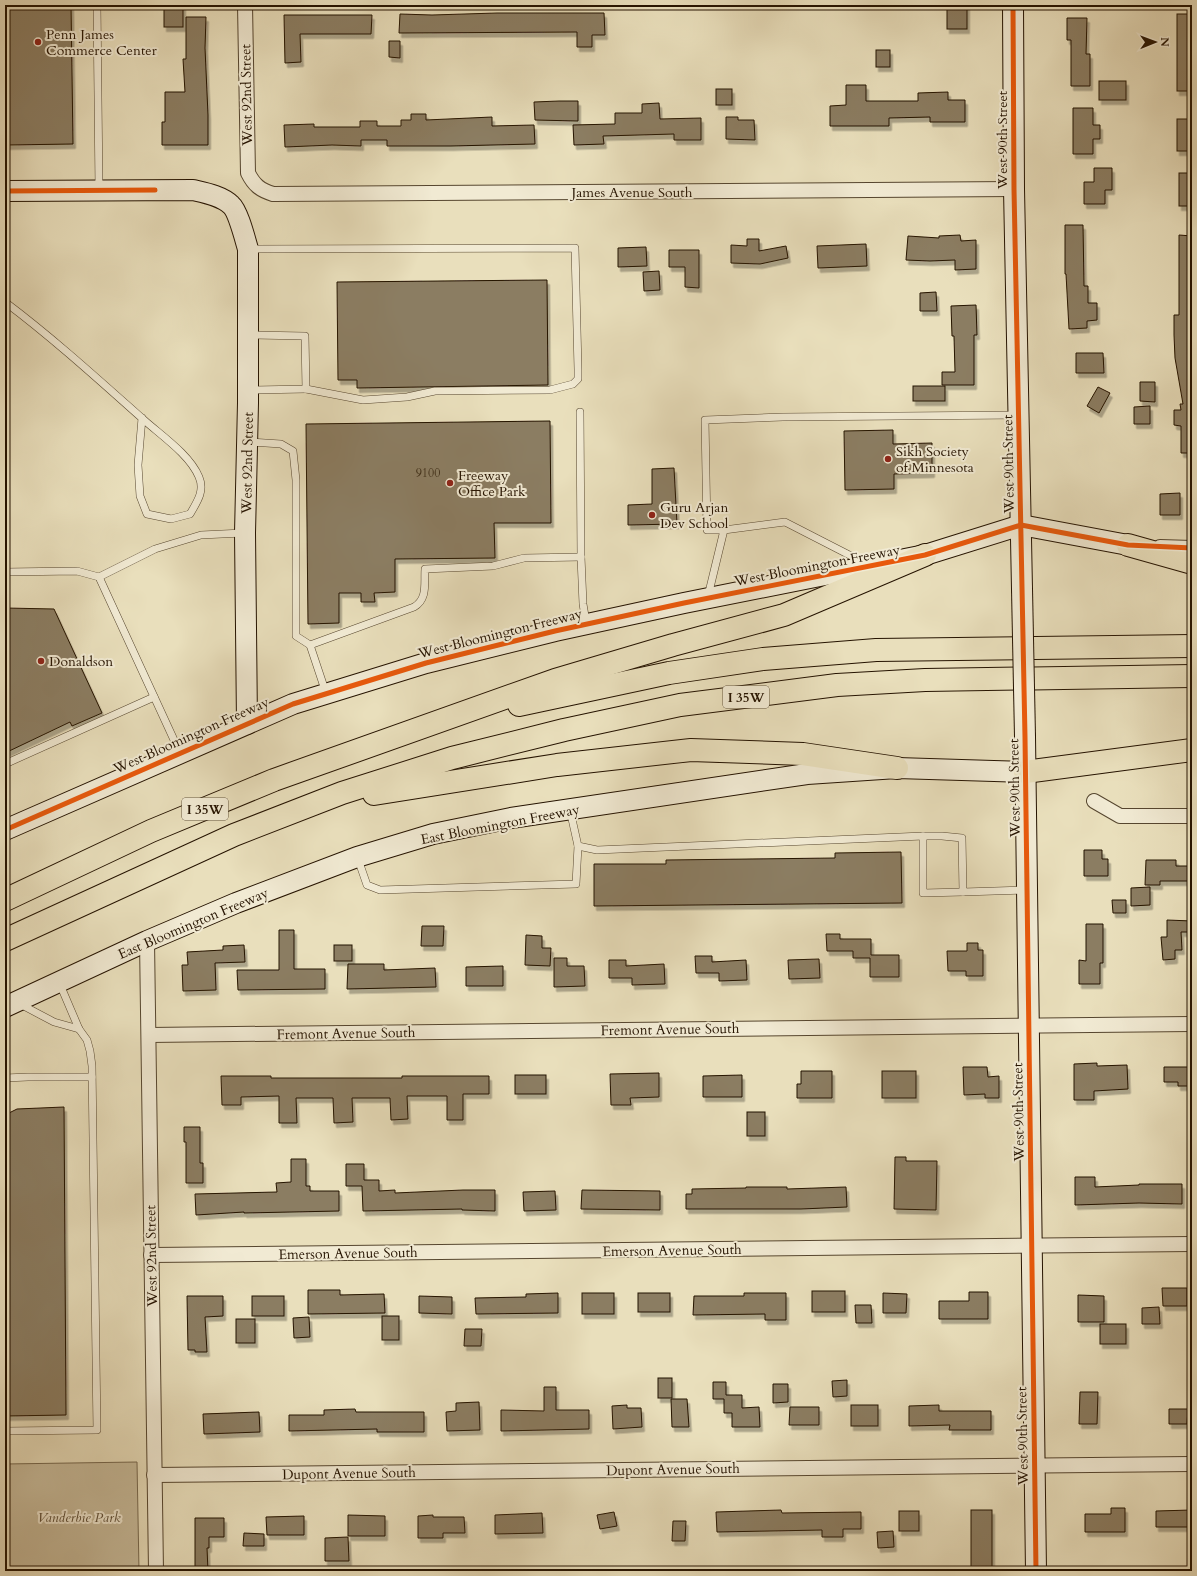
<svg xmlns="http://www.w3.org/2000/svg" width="1197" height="1576" font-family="Cardo,serif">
  <defs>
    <filter id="shadow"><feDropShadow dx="2.5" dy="4.5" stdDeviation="0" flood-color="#0004"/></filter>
  </defs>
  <rect width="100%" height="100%" fill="#e9dfbc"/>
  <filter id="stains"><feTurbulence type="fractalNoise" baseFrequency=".005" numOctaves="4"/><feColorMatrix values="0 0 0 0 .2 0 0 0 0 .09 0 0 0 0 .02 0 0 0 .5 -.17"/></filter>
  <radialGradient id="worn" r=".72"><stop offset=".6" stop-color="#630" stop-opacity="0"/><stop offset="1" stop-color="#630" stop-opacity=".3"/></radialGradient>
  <polygon fill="#c8bc9c" stroke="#76684e" points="137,1462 139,1571 5,1571 5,1464"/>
  <g fill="#8b7d62" stroke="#251300" filter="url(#shadow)">
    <polygon points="5,5 71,5 73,144 6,145"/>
    <rect x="164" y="5" width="19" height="22"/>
    <rect x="947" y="5" width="20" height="24"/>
    <polygon points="497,13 604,13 605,35 592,35 592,47 577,47 577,32 399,33 400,14 432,15"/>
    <rect x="1177" y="14" width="15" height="77"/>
    <polygon points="284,15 372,15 371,34 300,34 301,62 285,63"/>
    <polygon points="186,17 206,17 205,48 208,115 208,145 162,145 162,122 165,122 165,92 185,92 183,59 186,59"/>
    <polygon points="1067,18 1087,18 1086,54 1090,54 1090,86 1071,86 1071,40 1067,40"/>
    <polygon points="389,41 400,41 400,58 389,57"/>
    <rect x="876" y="50" width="14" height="17"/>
    <rect x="1099" y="81" width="27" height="19"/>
    <polygon points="846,85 866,85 866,101 918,101 918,93 948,92 948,100 965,100 965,122 930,122 930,117 889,118 889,126 830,126 830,106 846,105"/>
    <rect x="716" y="89" width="16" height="16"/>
    <polygon points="559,101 578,101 578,121 535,120 534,102"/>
    <polygon points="659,103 660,119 701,118 701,140 674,140 674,134 603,136 604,144 574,145 573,125 615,124 615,113 642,113 642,104"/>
    <polygon points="1073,108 1093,108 1093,125 1100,125 1100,139 1093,139 1093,154 1073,154"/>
    <polygon points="411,114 426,114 426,120 492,117 492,126 534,125 535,144 451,146 387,146 387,140 361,140 361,146 332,145 285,147 284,125 314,124 314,127 360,127 360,121 377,121 377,126 401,126 401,120 411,120"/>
    <polygon points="726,117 738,117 738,120 754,120 755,140 726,139"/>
    <rect x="1177" y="119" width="15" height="32"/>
    <polygon points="1094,168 1112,168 1112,190 1105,190 1105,204 1084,204 1084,182 1094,182"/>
    <rect x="1179" y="173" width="13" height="33"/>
    <polygon points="1065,225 1083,225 1084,286 1088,286 1088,303 1097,303 1097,320 1087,321 1087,328 1069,329 1066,274 1065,274"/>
    <polygon points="960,235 961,241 976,240 976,269 955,270 955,260 930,261 906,260 908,236 939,238 939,236"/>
    <polygon points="1179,235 1192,236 1192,453 1181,453 1181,426 1174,425 1174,410 1181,410 1180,404 1183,404 1175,358 1174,335 1174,315 1179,315"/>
    <polygon points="747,239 759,239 759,251 786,246 788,258 760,264 731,263 731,245 747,246"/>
    <polygon points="866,244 867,266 818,268 817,246"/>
    <polygon points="646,247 647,266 618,267 618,248"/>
    <polygon points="669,250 699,250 699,288 685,287 685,267 669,267"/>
    <polygon points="659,271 660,290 644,291 643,272"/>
    <polygon points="547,280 548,385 357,388 357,380 338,380 337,282"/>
    <polygon points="936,292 937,311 920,311 920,293"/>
    <polygon points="976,305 977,335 974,335 974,385 942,385 942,372 955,372 954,336 952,336 951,306"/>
    <polygon points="1076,353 1103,353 1104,373 1076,373"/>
    <polygon points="1140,382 1155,382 1155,402 1140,401"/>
    <rect x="913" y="386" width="32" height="15"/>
    <polygon points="1098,387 1110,393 1099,413 1087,406"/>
    <polygon points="1150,406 1150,424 1134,424 1134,407"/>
    <polygon points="550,421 551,523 494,523 495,558 395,559 395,592 374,593 375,602 361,602 361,593 339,593 339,623 308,624 306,424"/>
    <polygon points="893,430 893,444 932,443 932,473 894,474 894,489 845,490 844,431"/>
    <polygon points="674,468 677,524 628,525 628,505 652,504 652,469"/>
    <polygon points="1180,493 1180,515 1160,515 1160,494"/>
    <polygon points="5,608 54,609 102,713 72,726 70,722 5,753"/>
    <polygon points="1084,850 1102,850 1102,859 1108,859 1108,876 1084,876"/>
    <polygon points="901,852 902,903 594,906 594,864 666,864 666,860 835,858 835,853"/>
    <polygon points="1146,860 1176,860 1176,866 1192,866 1192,881 1160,881 1160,885 1145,885"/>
    <polygon points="1150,887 1150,905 1131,906 1131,888"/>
    <polygon points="1112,900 1126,900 1126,913 1113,913"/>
    <polygon points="1167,920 1192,921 1192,932 1181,932 1182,950 1175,950 1175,959 1163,960 1161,937 1167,937"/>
    <polygon points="1086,924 1103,924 1103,963 1100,963 1100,984 1079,984 1079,960 1086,961"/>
    <polygon points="422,926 444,926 443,946 421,946"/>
    <polygon points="279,930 294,930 294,969 325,969 325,989 238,990 237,970 279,970"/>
    <polygon points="826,934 840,934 840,939 871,939 871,955 899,955 899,977 870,977 870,958 853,958 853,951 827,951"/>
    <polygon points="526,935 542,936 542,948 551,948 550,966 525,965"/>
    <polygon points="967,943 978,943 978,950 983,950 983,976 966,976 966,971 948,971 947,951 967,951"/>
    <polygon points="244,945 245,962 215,963 216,990 183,991 182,965 188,965 187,952 223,950 223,946"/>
    <rect x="334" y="945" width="18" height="16"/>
    <polygon points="695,956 712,956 712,962 746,960 747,980 719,981 719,973 696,973"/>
    <polygon points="554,958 567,958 567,966 584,966 585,986 554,987"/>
    <polygon points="819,959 820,978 789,979 788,960"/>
    <polygon points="609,960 626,960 626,966 664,964 665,984 632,985 632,978 609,978"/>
    <polygon points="348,964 384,964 384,970 435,968 436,987 347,989"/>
    <polygon points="503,966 503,986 466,986 466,967"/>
    <polygon points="1097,1063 1097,1066 1127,1065 1128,1089 1094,1091 1094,1100 1074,1100 1074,1064"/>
    <polygon points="963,1067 987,1067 988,1077 999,1076 999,1098 985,1098 985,1094 964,1095"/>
    <polygon points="1164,1067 1192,1067 1192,1086 1178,1086 1178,1082 1164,1082"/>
    <polygon points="801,1071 832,1071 832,1098 797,1098 797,1084 801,1084"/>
    <rect x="882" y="1071" width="34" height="27"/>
    <polygon points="659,1073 659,1097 630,1098 631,1105 611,1105 610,1074"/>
    <rect x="515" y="1075" width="31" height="19"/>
    <polygon points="742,1075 742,1097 703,1097 703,1076"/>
    <polygon points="221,1076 271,1076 271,1078 402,1078 402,1076 489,1076 489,1094 463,1094 463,1120 447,1120 447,1096 407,1096 408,1119 391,1120 390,1098 352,1098 353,1122 334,1123 333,1098 296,1098 297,1123 279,1123 279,1096 241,1097 241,1105 222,1105"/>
    <polygon points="64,1107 66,1415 5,1416 5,1115 17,1109"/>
    <rect x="747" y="1112" width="18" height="24"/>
    <polygon points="184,1127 200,1127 200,1163 203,1163 203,1183 186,1183 186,1142 184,1142"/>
    <polygon points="895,1157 906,1157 906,1161 937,1161 936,1210 894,1209"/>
    <polygon points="291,1159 306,1159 306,1186 310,1186 310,1191 339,1191 339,1211 244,1213 244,1212 196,1215 195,1194 277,1192 276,1183 291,1182"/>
    <polygon points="346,1164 364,1164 364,1180 379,1180 379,1191 395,1190 395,1193 463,1190 495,1190 495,1211 462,1210 462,1209 363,1211 362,1186 346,1186"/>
    <polygon points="1075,1177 1095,1177 1095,1187 1139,1185 1139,1184 1182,1184 1182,1204 1139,1203 1075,1205"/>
    <polygon points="746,1187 787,1187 787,1189 846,1187 847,1207 801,1209 686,1209 686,1194 692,1194 692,1189 746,1188"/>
    <polygon points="582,1190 660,1191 660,1210 581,1209"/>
    <polygon points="555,1191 556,1210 524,1211 523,1192"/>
    <polygon points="1162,1288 1187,1288 1187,1306 1163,1306"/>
    <polygon points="308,1290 340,1290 340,1295 384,1294 385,1313 308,1314"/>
    <rect x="812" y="1291" width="33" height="21"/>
    <polygon points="969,1292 988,1292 988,1319 939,1319 939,1301 969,1301"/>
    <polygon points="558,1293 558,1313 476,1314 475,1298 526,1297 526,1294"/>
    <rect x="582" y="1293" width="32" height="21"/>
    <rect x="638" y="1293" width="32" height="19"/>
    <polygon points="744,1293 786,1293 786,1320 765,1320 765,1314 693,1315 694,1296 744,1296"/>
    <polygon points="883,1293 907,1294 906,1313 883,1313"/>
    <polygon points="1078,1295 1104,1296 1104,1322 1078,1322"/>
    <polygon points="187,1296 223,1296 223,1316 205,1317 207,1352 195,1352 195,1350 188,1350"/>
    <rect x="252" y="1296" width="32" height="20"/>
    <polygon points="419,1296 452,1297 452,1314 419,1313"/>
    <polygon points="855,1305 871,1305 872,1323 856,1323"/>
    <polygon points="1159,1307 1160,1324 1142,1324 1142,1308"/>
    <rect x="382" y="1316" width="17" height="24"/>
    <polygon points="309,1317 310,1337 294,1338 293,1318"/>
    <rect x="236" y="1319" width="19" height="24"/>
    <rect x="1100" y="1324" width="26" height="20"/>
    <polygon points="465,1329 482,1329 481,1346 464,1346"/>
    <rect x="658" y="1378" width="14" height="20"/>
    <polygon points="847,1380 847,1396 833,1397 832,1381"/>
    <polygon points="713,1382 726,1382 726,1395 742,1395 742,1408 759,1407 760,1427 732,1427 732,1413 724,1413 724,1399 713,1399"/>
    <polygon points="773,1384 788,1384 788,1402 773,1403"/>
    <polygon points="544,1387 556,1387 556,1410 589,1410 589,1429 501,1431 501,1410 544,1411"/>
    <polygon points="1080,1392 1098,1392 1097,1424 1079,1424"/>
    <polygon points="671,1399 687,1399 689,1427 672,1427"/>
    <polygon points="479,1402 480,1430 447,1431 446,1412 456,1411 456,1403"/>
    <polygon points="627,1405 627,1408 641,1408 642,1427 613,1429 612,1406"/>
    <rect x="851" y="1405" width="27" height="21"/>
    <polygon points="939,1405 939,1411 991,1411 991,1430 949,1430 950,1425 909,1426 909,1406"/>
    <polygon points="790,1407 819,1407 819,1425 789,1425"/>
    <polygon points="355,1409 356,1412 424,1412 424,1432 377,1432 377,1429 289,1431 289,1415 324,1415 324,1410"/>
    <polygon points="1169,1409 1188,1409 1187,1424 1169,1424"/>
    <polygon points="259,1412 260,1432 204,1434 203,1414"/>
    <polygon points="1111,1508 1125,1508 1125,1532 1085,1532 1085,1514 1111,1514"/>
    <polygon points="781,1510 782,1513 861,1512 861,1529 843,1529 843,1537 822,1537 822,1530 717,1532 716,1512"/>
    <rect x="971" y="1510" width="21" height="60"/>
    <polygon points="1192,1510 1192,1527 1156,1527 1156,1511"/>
    <rect x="899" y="1511" width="20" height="20"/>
    <polygon points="614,1512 617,1526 600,1529 597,1515"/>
    <polygon points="542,1513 543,1533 495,1534 495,1515"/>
    <polygon points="348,1515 385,1516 385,1536 348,1536"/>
    <polygon points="433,1515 433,1517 464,1517 465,1533 443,1533 443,1538 418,1538 418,1516"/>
    <polygon points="304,1516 304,1535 267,1535 266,1517"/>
    <polygon points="195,1518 224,1518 224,1537 209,1537 209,1548 207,1548 208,1571 195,1571"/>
    <polygon points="673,1521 686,1521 685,1541 672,1541"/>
    <polygon points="893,1531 894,1547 878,1548 877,1532"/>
    <polygon points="244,1533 264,1534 264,1546 243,1546"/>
    <polygon points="348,1537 349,1561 325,1561 325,1538"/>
  </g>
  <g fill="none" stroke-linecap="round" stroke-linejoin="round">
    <defs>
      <g id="lane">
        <polyline points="97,5 99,189"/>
        <polyline points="248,249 575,248 578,369 578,379 573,384 550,390 435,391 407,397 363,400 306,389"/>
        <path d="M5,302C54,339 99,380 144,420C162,436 190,455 199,477C205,491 197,502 190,514L171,519L147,514L140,496L138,465L142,418"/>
        <polyline points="249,390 306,389 305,336 249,335"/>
        <polyline points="580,412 581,557 583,604 586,622"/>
        <polyline points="249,442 281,444 293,451 296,480 296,636 310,645 326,693"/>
        <polyline points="724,530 707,530 705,420 783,417 1017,415"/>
        <polyline points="5,572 77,571 99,577 180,753"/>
        <polyline points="99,577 155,549 201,535 243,533"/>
        <polyline points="708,596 724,530 785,522 863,562"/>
        <path d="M310,645L414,607C428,599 424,583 425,569L493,566L524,558L581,557"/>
        <polyline points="5,764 154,697"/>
        <polyline points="570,810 578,846 597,850 923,836 942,836 962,838 963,892 1025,890"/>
        <polyline points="923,836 923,893 963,892"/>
        <polyline points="358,859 367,885 380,890 576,884 578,846"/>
        <polyline points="20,1004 54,1022 79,1029"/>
        <polyline points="5,1078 28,1077 92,1077"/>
        <polyline points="5,1431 97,1430 92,1066 90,1051 87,1040 79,1029 59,982"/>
      </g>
      <g id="street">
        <path d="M245,5L248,173C254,185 260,190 273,194L1014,189"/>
        <polyline points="1160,547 1192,548"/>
        <polyline points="1094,801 1120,816 1192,816"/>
        <polyline points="147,941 156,1571"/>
        <polyline points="149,1035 1192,1024"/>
        <polyline points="151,1255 1192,1244"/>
        <polyline points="154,1475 1192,1464"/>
      </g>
      <g id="secondary">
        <polyline points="1013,5 1014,189 1022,589"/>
        <path d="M5,191L193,190C206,193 222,196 231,205C238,211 245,239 248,249V403L245,533L247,724"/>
        <polyline points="1025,737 1036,1571"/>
        <polyline points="5,830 293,704 426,663 555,631 684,603 925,555 1021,525 1128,545"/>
        <polyline points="5,1007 147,941 236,903 357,857 433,834 511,818 807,774 897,768 1025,772"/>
      </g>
      <g id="highway">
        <polyline points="1128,545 1192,563"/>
        <polyline points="519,705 669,673 763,659 876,650 1192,646"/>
        <polyline points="1025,772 1192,750"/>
        <polyline points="374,794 557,765 691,750 803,754 897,768"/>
        <polyline points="5,900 151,831 274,780 555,680 673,645 784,615 925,555"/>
        <polyline points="5,940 234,835 342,793 452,758 564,730 680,705 837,685 925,680 1192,676"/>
      </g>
    </defs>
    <use href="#lane" stroke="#56462f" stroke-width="8"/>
    <use href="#street" stroke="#56462f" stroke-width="16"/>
    <use href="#secondary" stroke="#251300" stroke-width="22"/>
    <use href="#highway" stroke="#251300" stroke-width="24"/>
    <use href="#lane" stroke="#f1ead3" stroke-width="7"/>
    <use href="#street" stroke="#f1ead3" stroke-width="14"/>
    <use href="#secondary" stroke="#f1ead3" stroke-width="20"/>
    <use href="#highway" stroke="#e9dfbc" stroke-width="22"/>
    <defs>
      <polyline id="secondary-bridge" points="1022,589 1025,737"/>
    </defs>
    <use href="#secondary-bridge" stroke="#251300" stroke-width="22" stroke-linecap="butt"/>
    <use href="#secondary-bridge" stroke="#f1ead3" stroke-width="20"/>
    <defs>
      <g id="cycleway">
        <polyline points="1013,5 1014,189 1025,737 1036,1571"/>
        <polyline points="5,191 155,190"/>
        <polyline points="5,830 293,704 426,663 555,631 684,603 925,555 1021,525 1128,545 1192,548"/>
      </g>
    </defs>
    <use href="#cycleway" stroke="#f1ead3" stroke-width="8"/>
    <use href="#cycleway" stroke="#e8590c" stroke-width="5"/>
  </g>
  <g fill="#8f2418" stroke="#f1ead3" stroke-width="1.5">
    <circle cx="38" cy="42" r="4"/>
    <circle cx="888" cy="459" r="4"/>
    <circle cx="450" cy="483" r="4"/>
    <circle cx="652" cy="515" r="4"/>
    <circle cx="41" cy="661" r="4"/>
  </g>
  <g text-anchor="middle" stroke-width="4" stroke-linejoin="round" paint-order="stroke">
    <g font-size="12" fill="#3e2e18">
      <text x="428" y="477">9100</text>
    </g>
    <g fill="#f1ead3" stroke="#62543f" stroke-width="1">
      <rect x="723" y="686" width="46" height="22" rx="3"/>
      <rect x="182" y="798" width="46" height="22" rx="3"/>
    </g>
    <g font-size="13" font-weight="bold" fill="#251300">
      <text x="746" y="702">I 35W</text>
      <text x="205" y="814">I 35W</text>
    </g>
    <g font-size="14" fill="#251300" stroke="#f1ead3" text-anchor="start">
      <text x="46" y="39">Penn James<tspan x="46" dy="16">Commerce Center</tspan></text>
      <text x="896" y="456">Sikh Society<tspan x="896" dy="16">of Minnesota</tspan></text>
      <text x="458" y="480">Freeway<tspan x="458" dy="16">Office Park</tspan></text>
      <text x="660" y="512">Guru Arjan<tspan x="660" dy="16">Dev School</tspan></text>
      <text x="49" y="666">Donaldson</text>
    </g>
    <g font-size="14" fill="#251300" stroke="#f1ead3">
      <text transform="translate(246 95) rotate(-91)" y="5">West 92nd Street</text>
      <text transform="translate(1002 140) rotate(-90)" y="5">West 90th Street</text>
      <text x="632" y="197">James Avenue South</text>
      <text transform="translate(247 463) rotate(-89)" y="5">West 92nd Street</text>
      <text transform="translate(1008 464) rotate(-91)" y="5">West 90th Street</text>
      <text transform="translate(817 565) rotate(-11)" y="5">West Bloomington Freeway</text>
      <text transform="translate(500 633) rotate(-14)" y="5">West Bloomington Freeway</text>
      <text transform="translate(191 735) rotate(-24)" y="5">West Bloomington Freeway</text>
      <text transform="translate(1014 788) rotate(-91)" y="5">West 90th Street</text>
      <text transform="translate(500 824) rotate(-11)" y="5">East Bloomington Freeway</text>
      <text transform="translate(193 923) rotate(-23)" y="5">East Bloomington Freeway</text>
      <text transform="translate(670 1029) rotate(-1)" y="5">Fremont Avenue South</text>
      <text transform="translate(346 1033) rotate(-1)" y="5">Fremont Avenue South</text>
      <text transform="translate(1018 1112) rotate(-91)" y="5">West 90th Street</text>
      <text transform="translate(672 1250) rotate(-1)" y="5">Emerson Avenue South</text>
      <text transform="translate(348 1253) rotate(-1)" y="5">Emerson Avenue South</text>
      <text transform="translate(151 1256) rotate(-91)" y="5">West 92nd Street</text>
      <text transform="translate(1022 1436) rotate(-91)" y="5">West 90th Street</text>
      <text transform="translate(673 1469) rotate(-1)" y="5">Dupont Avenue South</text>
      <text transform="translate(349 1473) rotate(-1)" y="5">Dupont Avenue South</text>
    </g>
    <g font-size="14" font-style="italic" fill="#5e4e37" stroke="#f1ead3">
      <text x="79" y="1522">Vanderbie Park</text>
    </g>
  </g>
  <rect width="1197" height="1576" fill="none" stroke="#e9dfbc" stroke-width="20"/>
  <rect x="6" y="6" width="1185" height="1564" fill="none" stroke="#251300" stroke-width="2"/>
  <rect x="10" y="10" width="1177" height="1556" fill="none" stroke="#251300"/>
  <g transform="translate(1155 42) rotate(89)" stroke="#f1ead3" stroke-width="3" paint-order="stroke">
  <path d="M0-3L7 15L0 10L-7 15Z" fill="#251300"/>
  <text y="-6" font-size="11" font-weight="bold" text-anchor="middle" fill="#251300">N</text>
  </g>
  <rect width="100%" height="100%" filter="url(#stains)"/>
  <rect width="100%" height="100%" fill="url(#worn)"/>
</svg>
